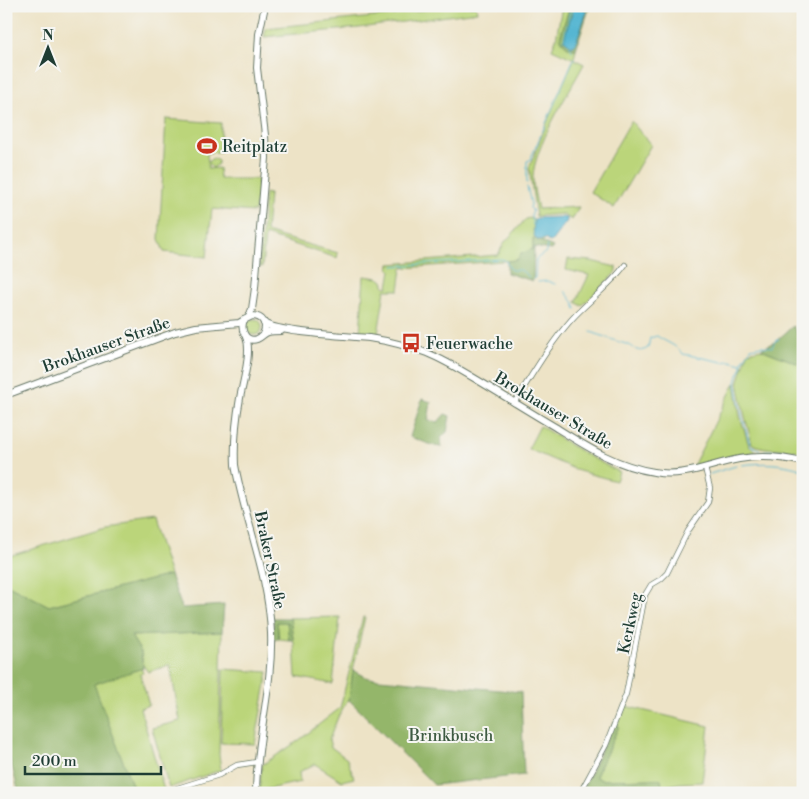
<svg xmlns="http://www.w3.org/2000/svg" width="809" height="799" font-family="'Libre Bodoni',serif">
  <rect width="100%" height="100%" fill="#f6f6f2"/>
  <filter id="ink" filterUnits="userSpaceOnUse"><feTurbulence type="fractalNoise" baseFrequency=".02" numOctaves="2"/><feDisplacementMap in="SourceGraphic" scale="10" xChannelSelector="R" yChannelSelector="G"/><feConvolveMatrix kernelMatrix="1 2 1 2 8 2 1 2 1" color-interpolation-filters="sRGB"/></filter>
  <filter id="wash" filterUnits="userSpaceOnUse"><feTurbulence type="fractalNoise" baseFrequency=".0096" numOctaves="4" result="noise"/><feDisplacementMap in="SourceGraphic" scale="20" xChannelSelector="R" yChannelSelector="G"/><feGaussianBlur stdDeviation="1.12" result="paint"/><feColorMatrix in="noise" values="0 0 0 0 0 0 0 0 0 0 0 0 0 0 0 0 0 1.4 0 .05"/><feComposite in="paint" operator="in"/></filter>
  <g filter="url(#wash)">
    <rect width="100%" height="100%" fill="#ede3c6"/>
    <g fill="#bbd57a" stroke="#6d8957">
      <polygon points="445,6 476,6 477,12 359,28 264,37 266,28 393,15"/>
      <path d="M562,6H570L560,37C564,44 567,49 576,49L574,59L584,64C569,92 533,149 533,178C533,188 536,199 538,209L579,207L572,220L562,214L536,216L529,168L555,102L574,59L552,49L556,39Z"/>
      <polygon points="166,119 221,123 220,152 207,153 208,163 211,159 214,158 218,161 218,164 213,168 208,164 208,169 219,168 220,179 258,179 255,212 212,209 207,257 164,252 159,239"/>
      <polygon points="631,121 651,145 614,208 590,192"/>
      <path d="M265,193L269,194L266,232C290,240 314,246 338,253L337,258L265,235L262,267H259Z"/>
      <path d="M530,218L536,222L545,236L543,242L533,238V249L521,254L517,260L402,268L399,290H385C383,305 380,319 378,334L360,333L364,276L379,278L383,281L385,287H388L391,270L389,269L390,264L498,255L504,243L526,219Z"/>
      <polygon points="568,259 591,261 616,267 616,272 582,306 576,302 589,275 566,270"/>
      <circle cx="254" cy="327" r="8"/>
      <path d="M761,349L799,364L803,361V393L796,404L803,408V453C786,446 768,452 752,444L744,413L738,383L748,352Z"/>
      <polygon points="735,383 740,416 749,446 757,452 740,454 693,466"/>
      <polygon points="540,426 585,454 619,472 616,481 579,471 528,449"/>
      <polygon points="152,520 170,575 49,606 6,584 6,557 105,527"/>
      <polygon points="340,617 333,684 296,677 294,643 290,618"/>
      <polygon points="363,617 365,617 353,670 350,696 338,717 329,740 331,747 347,759 354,778 342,781 315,764 299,772 300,782 259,791 262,765 298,741 340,708"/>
      <polygon points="277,622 287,622 289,640 279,639"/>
      <polygon points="222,632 219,754 221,770 169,788 152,728 180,721 170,665 148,672 143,665 141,652 131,636"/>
      <polygon points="141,668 143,673 140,674 149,705 140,708 164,790 160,793 135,793 93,684"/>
      <polygon points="223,669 268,672 255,744 221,743"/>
      <polygon points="625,706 709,726 702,782 680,783 662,787 661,779 601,780 596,776 619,726 617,724"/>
    </g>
    <g fill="#94b66a" stroke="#5a7a4f">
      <path d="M570,6H590L576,49C567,49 564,44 560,37Z"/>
      <polygon points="533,238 553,247 551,250 534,247 533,281 507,273 507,261 517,260 521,254 533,249"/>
      <polygon points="793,326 803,344 803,361 799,364 761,349 775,342"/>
      <path d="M422,399L431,402L428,421L438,422L445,414L450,416L447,432L441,438V447C430,446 421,440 410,437Z"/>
      <polygon points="170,575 182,608 224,605 222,632 131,636 141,652 143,668 94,684 135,793 19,793 9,756 6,757 6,584 49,606"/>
      <polygon points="273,618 290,618 293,640 289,640 287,622 277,622 279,639 274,640"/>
      <polygon points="353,670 368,678 521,692 524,775 434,785 349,700"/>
      <polygon points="614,722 619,726 596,776 601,780 661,779 662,787 638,793 581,793"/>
    </g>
    <g fill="#54b6d2" stroke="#3a7a83">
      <polygon points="581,7 586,11 586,14 575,45 571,46 564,40 573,9"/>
      <path d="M561,217L567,218V221L551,242L547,241L546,239L537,240C531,233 534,227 534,220L537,218Z"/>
    </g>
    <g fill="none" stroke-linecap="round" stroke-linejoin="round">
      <g stroke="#54b6d2" stroke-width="1">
        <polyline points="564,39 571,6"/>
        <polyline points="570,46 572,51"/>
        <polyline points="527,183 527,161 530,160 574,58"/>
        <polyline points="527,187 531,204 530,208 533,211 531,215 533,225"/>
        <polyline points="394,266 501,259 505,260 511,270 521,270 529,277"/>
        <polyline points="533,279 535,278 536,259 546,252 547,245"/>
        <polyline points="538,282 547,281 555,284"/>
        <polyline points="565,291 574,303 576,309"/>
        <path d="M591,332C603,336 614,341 626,344C635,346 636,355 648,348L650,338L657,336C665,342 677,345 683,354L723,362L730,361L742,364"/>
        <polyline points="760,450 750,445 742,415 736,383 738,375 742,367 742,362 751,348 761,346 772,347 775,341 779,339"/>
        <polyline points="763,451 780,451 803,455"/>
        <path d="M742,465C762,462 783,463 803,470"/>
        <polyline points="710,474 736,466"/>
      </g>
    </g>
  </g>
  <g filter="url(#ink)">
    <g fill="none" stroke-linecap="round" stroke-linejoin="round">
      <defs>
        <g id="street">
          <path d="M514,403C532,375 549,345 571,320C588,301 610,286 625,265"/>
          <polyline points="168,791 219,775 237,765 257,762"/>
          <polyline points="580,793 606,745 626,694 645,595 651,585 661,579 667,573 688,531 708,502 710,488 705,468"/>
        </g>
        <g id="secondary">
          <polyline points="249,317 252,309 255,288 266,158 265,135 257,68 259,34 265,6"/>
          <path d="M264,323C278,333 348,336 369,338C389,341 408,346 427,353C444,360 459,369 474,378C501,394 528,411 555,427C587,447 616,466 654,472C683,478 711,464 739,459C761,455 782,457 803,462"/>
          <path d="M263,334C268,325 263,316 252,316L244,320C240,329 245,343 257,339C262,337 264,333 268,332C272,331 277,331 281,331"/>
          <path d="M246,337C252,352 243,382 240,398C236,420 234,443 235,465C245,521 269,575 271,633C273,687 256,739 256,793"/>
          <polyline points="6,395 175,332 196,327 239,323 244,320"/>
        </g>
      </defs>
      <use href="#street" stroke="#677767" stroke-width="6"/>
      <use href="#secondary" stroke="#677767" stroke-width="8"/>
      <use href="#street" stroke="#fff" stroke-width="4.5"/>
      <use href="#secondary" stroke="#fff" stroke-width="6"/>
    </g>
  </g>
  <defs>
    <symbol id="stadium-bare" viewBox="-9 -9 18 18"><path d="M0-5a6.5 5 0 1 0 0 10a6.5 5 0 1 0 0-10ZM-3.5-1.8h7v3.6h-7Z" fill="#c8321e" stroke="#f6f6f2" stroke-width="2.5" paint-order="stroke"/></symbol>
    <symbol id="bus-bare" viewBox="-9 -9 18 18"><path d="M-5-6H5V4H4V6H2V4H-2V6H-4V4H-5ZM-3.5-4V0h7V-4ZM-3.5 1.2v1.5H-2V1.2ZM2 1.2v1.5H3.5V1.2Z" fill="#c8321e" stroke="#f6f6f2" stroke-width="2.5" paint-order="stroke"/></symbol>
  </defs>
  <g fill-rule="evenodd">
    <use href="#stadium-bare" x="193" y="132" width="28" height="28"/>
    <use href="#bus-bare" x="397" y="329" width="28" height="28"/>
  </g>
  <g text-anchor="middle" stroke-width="4" stroke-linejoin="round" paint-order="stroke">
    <g font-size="16" fill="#1f3d34" stroke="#f6f6f2" text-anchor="start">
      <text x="222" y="152">Reitplatz</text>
      <text x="426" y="349">Feuerwache</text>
    </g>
    <g font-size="16" fill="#1f3d34" stroke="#f6f6f2">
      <text transform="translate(106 344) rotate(-20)" y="6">Brokhauser Straße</text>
      <text transform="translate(554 410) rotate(31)" y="6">Brokhauser Straße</text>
      <text transform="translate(271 560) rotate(78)" y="6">Braker Straße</text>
      <text transform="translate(629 623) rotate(-78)" y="6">Kerkweg</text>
    </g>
    <g font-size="16" fill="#3e5b42" stroke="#f6f6f2">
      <text x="451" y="741">Brinkbusch</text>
    </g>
  </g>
  <rect width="809" height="799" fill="none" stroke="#f6f6f2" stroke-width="25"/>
  <g transform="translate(48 48)" stroke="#f6f6f2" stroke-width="4" paint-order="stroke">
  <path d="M0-4L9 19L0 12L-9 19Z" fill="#1f3d34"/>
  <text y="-8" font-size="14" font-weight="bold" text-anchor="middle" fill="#1f3d34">N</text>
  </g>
  <path d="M25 766v8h136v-8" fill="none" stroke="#1f3d34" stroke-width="2.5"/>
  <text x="32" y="766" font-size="15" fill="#1f3d34" stroke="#f6f6f2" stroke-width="4" paint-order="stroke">200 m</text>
</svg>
